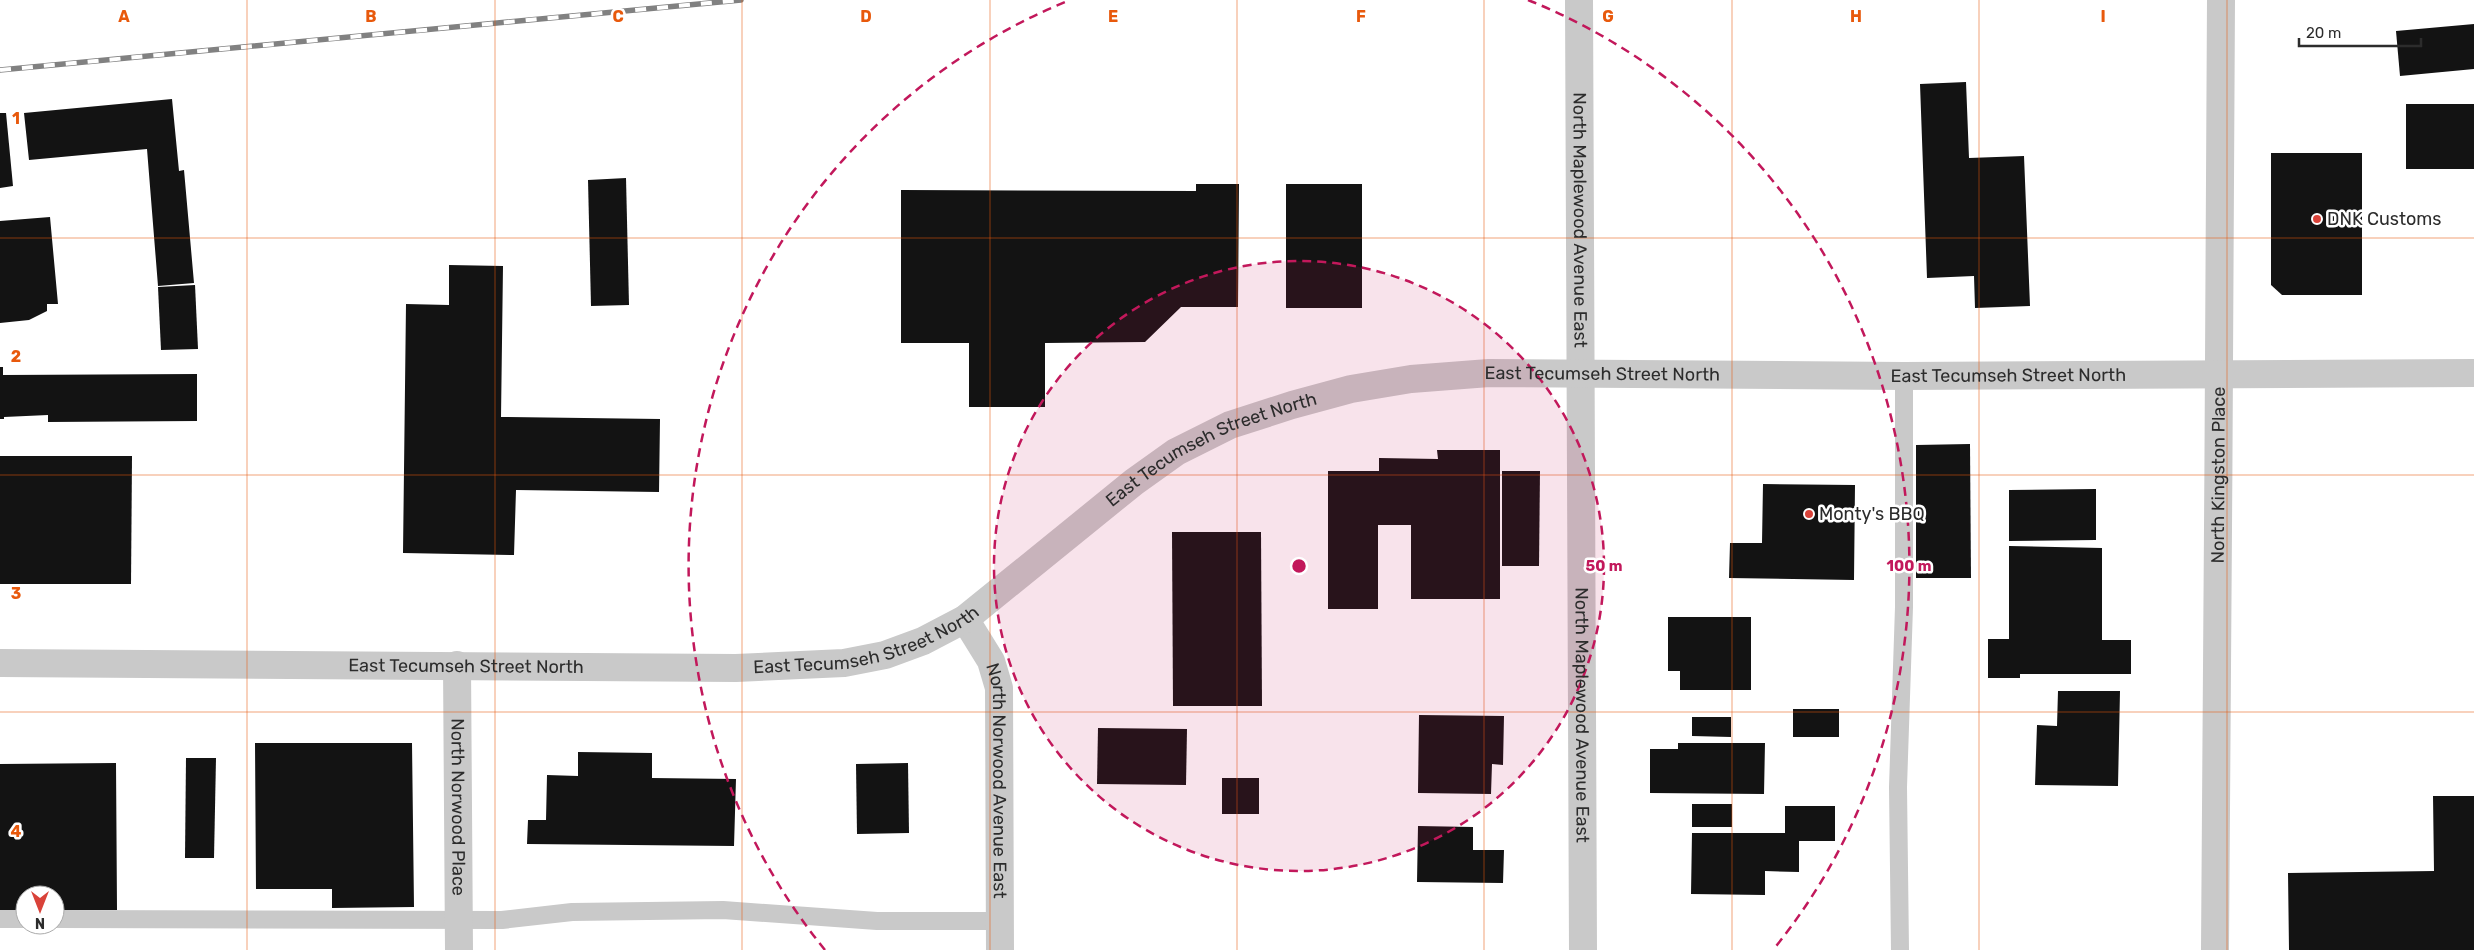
<svg xmlns="http://www.w3.org/2000/svg" width="2474" height="950" font-family="Rubik,sans-serif">
  <rect width="100%" height="100%" fill="#fff"/>
  <g fill="#131313">
    <polygon points="2474,24 2474,69 2400,76 2396,31"/>
    <polygon points="1966,82 1969,158 2024,156 2030,306 1975,308 1974,276 1927,278 1920,84"/>
    <polygon points="172,99 179,171 184,170 194,283 158,286 147,149 29,160 24,113"/>
    <rect x="2406" y="104" width="68" height="65"/>
    <polygon points="0,113 6,113 13,186 0,188"/>
    <polygon points="2271,153 2362,153 2362,295 2282,295 2271,285"/>
    <polygon points="626,178 629,305 591,306 588,180"/>
    <polygon points="1196,184 1239,184 1238,307 1181,307 1145,342 1045,343 1045,407 969,407 969,343 901,343 901,190 1196,191"/>
    <rect x="1286" y="184" width="76" height="124"/>
    <polygon points="50,217 58,304 47,304 47,311 29,320 0,323 0,221"/>
    <polygon points="449,265 503,266 501,417 660,419 659,492 516,490 514,555 403,553 406,304 449,305"/>
    <polygon points="195,285 198,349 161,350 158,287"/>
    <polygon points="0,367 3,367 3,375 197,374 197,421 48,422 48,415 4,417 4,419 0,419"/>
    <polygon points="1970,444 1971,578 1916,578 1916,445"/>
    <polygon points="1437,450 1500,450 1500,599 1411,599 1411,525 1378,525 1378,609 1328,609 1328,471 1379,471 1379,458 1438,459"/>
    <polygon points="0,456 132,456 131,584 0,584"/>
    <polygon points="1502,471 1540,471 1539,566 1502,566"/>
    <polygon points="1763,484 1855,485 1854,580 1729,578 1730,543 1762,543"/>
    <polygon points="2096,489 2096,540 2009,541 2009,490"/>
    <polygon points="1172,532 1261,532 1262,706 1173,706"/>
    <polygon points="2009,546 2102,548 2102,640 2131,640 2131,674 2020,674 2020,678 1988,678 1988,639 2009,639"/>
    <polygon points="1668,617 1751,617 1751,690 1680,690 1680,671 1668,671"/>
    <polygon points="2058,691 2120,691 2118,786 2035,785 2037,725 2057,726"/>
    <rect x="1793" y="709" width="46" height="28"/>
    <polygon points="1419,715 1504,716 1503,765 1492,764 1491,794 1418,793"/>
    <polygon points="1692,717 1731,717 1731,737 1692,736"/>
    <polygon points="1098,728 1187,729 1186,785 1097,784"/>
    <polygon points="255,743 412,743 414,907 332,908 332,889 256,889"/>
    <polygon points="1678,743 1765,743 1764,794 1650,793 1650,749 1678,749"/>
    <polygon points="578,752 652,753 652,778 736,779 734,846 527,844 528,820 546,820 547,775 578,776"/>
    <polygon points="186,758 216,758 214,858 185,858"/>
    <polygon points="116,763 117,910 55,910 55,895 25,895 25,910 0,910 0,764"/>
    <polygon points="908,763 909,833 857,834 856,764"/>
    <rect x="1222" y="778" width="37" height="36"/>
    <polygon points="2433,796 2474,796 2474,950 2289,950 2288,873 2434,871"/>
    <rect x="1692" y="804" width="40" height="23"/>
    <polygon points="1785,806 1835,806 1835,841 1799,841 1799,872 1765,871 1765,895 1691,894 1692,833 1785,833"/>
    <polygon points="1418,826 1473,827 1473,850 1504,850 1503,883 1417,882"/>
  </g>
  <g fill="none" stroke-linecap="round" stroke-linejoin="round">
    <g stroke="#c9c9c9" stroke-width="18">
      <polyline points="0,919 25,919"/>
      <polyline points="55,919 502,920 572,912 723,910 877,921 1000,921"/>
      <polyline points="1900,950 1898,787 1904,607 1904,376"/>
    </g>
    <g stroke="#c9c9c9" stroke-width="28">
      <path id="s1" d="M1579,0L1583,950"/>
      <path id="s2" d="M965,619L991,661L999,688L1000,950"/>
      <path id="s3" d="M457,665L459,950"/>
      <path id="s4" d="M2215,950C2218,633 2219,317 2221,0"/>
    </g>
    <path stroke="#c9c9c9" stroke-width="28" id="s5" d="M0,663L736,668L844,663L885,655L923,641L965,619L1134,482L1176,452L1230,425L1292,405L1351,389L1411,379L1489,373L1904,376L2474,373"/>
    <defs>
      <polyline id="rail" points="0,70 741,0"/>
    </defs>
    <use href="#rail" stroke="#818181" stroke-width="5.5"/>
    <use href="#rail" stroke="#fff" stroke-width="4" stroke-dasharray="11" stroke-linecap="butt"/>
  </g>
  <path fill="none" stroke="#e8590c" stroke-width="1" stroke-opacity="0.55" d="M247,0V950M495,0V950M742,0V950M990,0V950M1237,0V950M1484,0V950M1732,0V950M1979,0V950M2227,0V950M0,238H2474M0,475H2474M0,712H2474"/>
  <circle cx="1299" cy="566" r="305" fill="#c2185b" fill-opacity=".12"/>
  <g fill="none" stroke="#c2185b" stroke-width="2.5" stroke-dasharray="9 6">
    <circle cx="1299" cy="566" r="305"/>
    <path d="M825 950A610 610 0 0 1 1070 0M1528 0A610 610 0 0 1 1773 950"/>
  </g>
  <g fill="#d94239" stroke="#fff" stroke-width="2">
    <circle cx="2317" cy="219" r="5"/>
    <circle cx="1809" cy="514" r="5"/>
  </g>
  <g text-anchor="middle" stroke-width="5" stroke-linejoin="round" paint-order="stroke">
    <g font-size="18" fill="#2c2c2c" stroke="#fff" text-anchor="start">
      <text x="2327" y="225">DNK Customs</text>
      <text x="1819" y="520">Monty's BBQ</text>
    </g>
    <g font-size="18" fill="#2c2c2c" stroke="#fff">
      <text dy="6" stroke="none"><textPath href="#s1" startOffset="220">North Maplewood Avenue East</textPath></text>
      <text dy="6" stroke="none"><textPath href="#s5" startOffset="1682">East Tecumseh Street North</textPath></text>
      <text dy="6" stroke="none"><textPath href="#s5" startOffset="2088">East Tecumseh Street North</textPath></text>
      <text dy="6" stroke="none"><textPath href="#s5" startOffset="1276">East Tecumseh Street North</textPath></text>
      <text dy="6" stroke="none"><textPath href="#s4" startOffset="475">North Kingston Place</textPath></text>
      <text dy="6" stroke="none"><textPath href="#s5" startOffset="871">East Tecumseh Street North</textPath></text>
      <text dy="6" stroke="none"><textPath href="#s5" startOffset="466">East Tecumseh Street North</textPath></text>
      <text dy="6" stroke="none"><textPath href="#s1" startOffset="715">North Maplewood Avenue East</textPath></text>
      <text dy="6" stroke="none"><textPath href="#s2" startOffset="170">North Norwood Avenue East</textPath></text>
      <text dy="6" stroke="none"><textPath href="#s3" startOffset="142">North Norwood Place</textPath></text>
    </g>
  </g>
  <g font-size="16" text-anchor="middle" font-weight="bold" fill="#e8590c" stroke="#fff" stroke-width="5" stroke-linejoin="round" paint-order="stroke">
    <text x="124" y="22">A</text>
    <text x="371" y="22">B</text>
    <text x="618" y="22">C</text>
    <text x="866" y="22">D</text>
    <text x="1113" y="22">E</text>
    <text x="1361" y="22">F</text>
    <text x="1608" y="22">G</text>
    <text x="1856" y="22">H</text>
    <text x="2103" y="22">I</text>
    <text x="16" y="124">1</text>
    <text x="16" y="362">2</text>
    <text x="16" y="599">3</text>
    <text x="16" y="837">4</text>
  </g>
  <circle cx="1299" cy="566" r="8" fill="#c2185b" stroke="#fff" stroke-width="2.5"/>
  <g font-size="15" text-anchor="middle" font-weight="bold" fill="#c2185b" stroke="#fff" stroke-width="5" stroke-linejoin="round" paint-order="stroke">
    <text x="1604" y="571">50 m</text>
    <text x="1909" y="571">100 m</text>
  </g>
  <g transform="translate(40 910) rotate(180)"><circle r="24" fill="#ffffff" stroke="#ababab"/>
  <path d="M0-4L9 19L0 12L-9 19Z" fill="#d94239"/>
  <text y="-8" font-size="14" font-weight="bold" text-anchor="middle" fill="#2c2c2c">N</text>
  </g>
  <path d="M2299 38v8h122v-8" fill="none" stroke="#2c2c2c" stroke-width="2.5"/>
  <text x="2306" y="38" font-size="15" fill="#2c2c2c" stroke="#ffffff" stroke-width="4" paint-order="stroke">20 m</text>
</svg>
